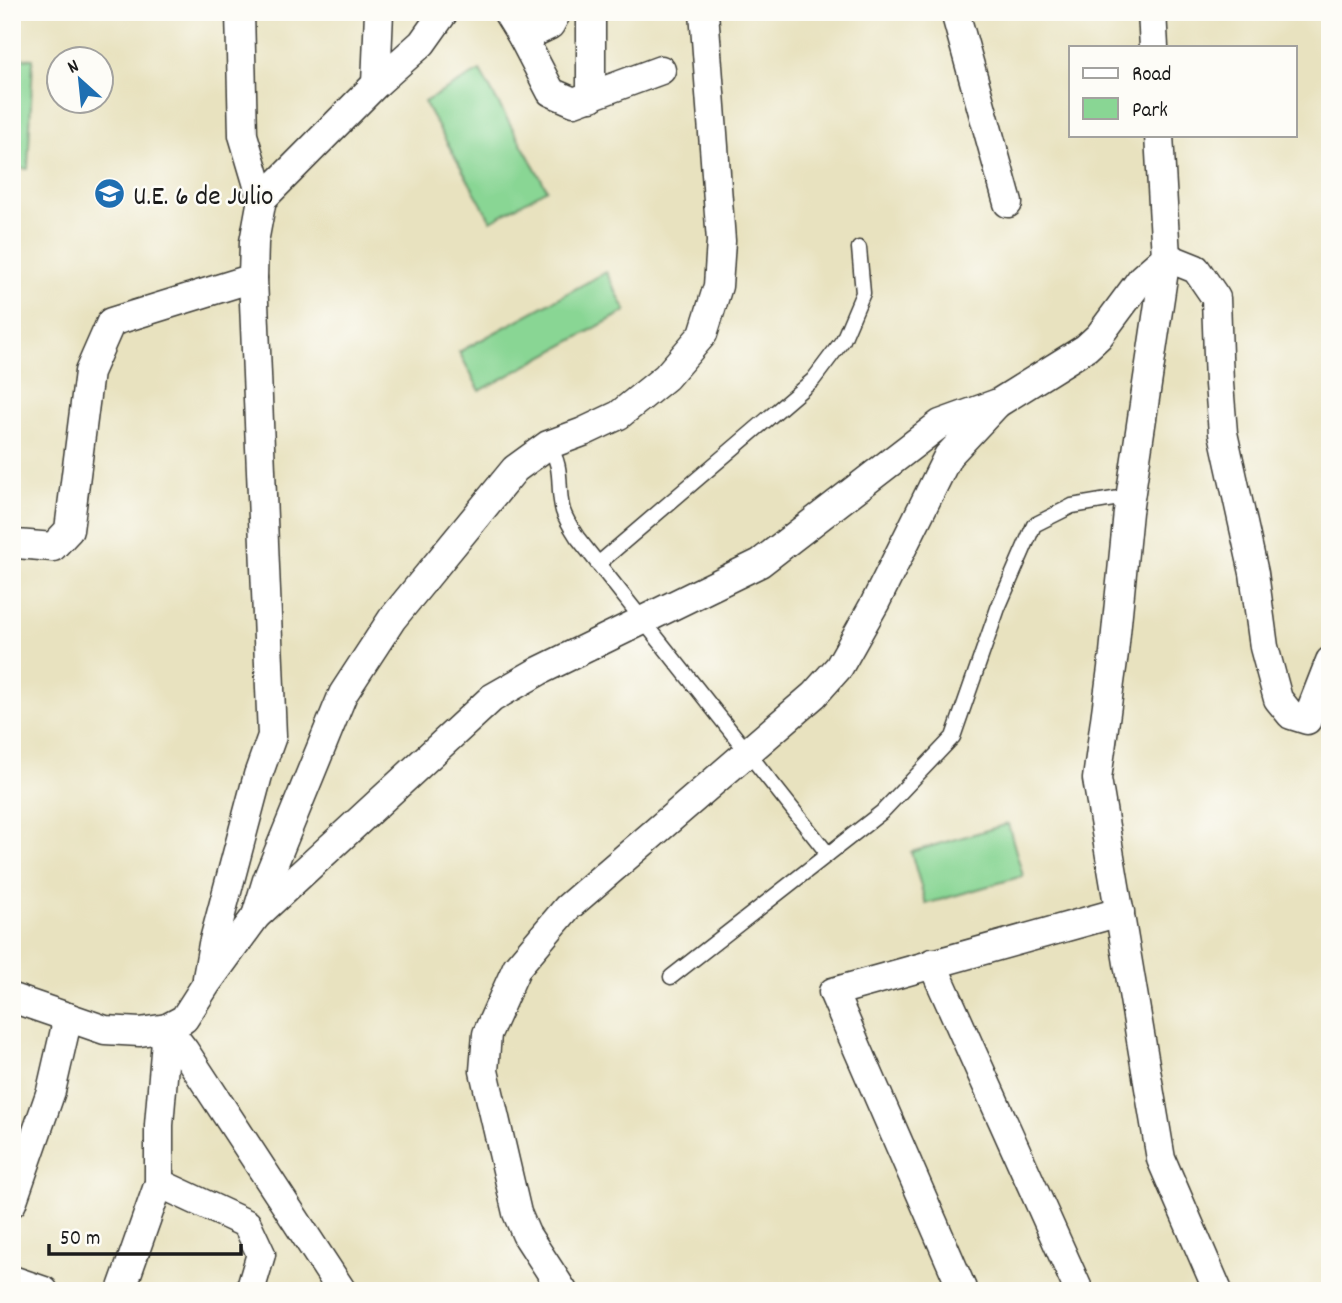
<svg xmlns="http://www.w3.org/2000/svg" width="1342" height="1303" font-family="Dekko,sans-serif">
  <rect width="100%" height="100%" fill="#fdfcf7"/>
  <filter id="ink" filterUnits="userSpaceOnUse"><feTurbulence type="fractalNoise" baseFrequency=".0143" numOctaves="2"/><feDisplacementMap in="SourceGraphic" scale="14" xChannelSelector="R" yChannelSelector="G"/><feConvolveMatrix kernelMatrix="1 2 1 2 8 2 1 2 1" color-interpolation-filters="sRGB"/></filter>
  <filter id="wash" filterUnits="userSpaceOnUse"><feTurbulence type="fractalNoise" baseFrequency=".00686" numOctaves="4" result="noise"/><feDisplacementMap in="SourceGraphic" scale="28" xChannelSelector="R" yChannelSelector="G"/><feGaussianBlur stdDeviation="1.57" result="paint"/><feColorMatrix in="noise" values="0 0 0 0 0 0 0 0 0 0 0 0 0 0 0 0 0 1.4 0 .05"/><feComposite in="paint" operator="in"/></filter>
  <g filter="url(#wash)">
    <rect width="100%" height="100%" fill="#e8e2bf"/>
    <g fill="#89d694" stroke="#527958" stroke-width="2">
      <polygon points="12,58 33,59 28,169 12,168"/>
      <polygon points="480,71 547,189 491,221 424,102"/>
      <polygon points="606,272 626,311 480,391 459,352"/>
      <polygon points="1008,824 1023,876 926,904 911,852"/>
    </g>
  </g>
  <g filter="url(#ink)">
    <g fill="none" stroke-linecap="round" stroke-linejoin="round">
      <defs>
        <g id="lane">
          <path d="M548,445C565,468 556,487 563,511C566,520 572,529 577,537L828,854"/>
          <polyline points="598,564 813,380 843,340 863,293 859,248"/>
          <polyline points="671,977 882,812 953,737 998,608 1034,525 1072,506 1131,496"/>
        </g>
        <g id="street">
          <polyline points="240,12 243,135 262,199"/>
          <polyline points="507,12 523,38 551,92 574,102 661,70"/>
          <polyline points="591,12 591,97"/>
          <polyline points="955,12 1008,203"/>
          <polyline points="1152,12 1154,47"/>
          <polyline points="523,38 550,25 557,12"/>
          <polyline points="376,84 379,12"/>
          <polyline points="1159,135 1166,257 1128,512 1114,653 1097,779 1161,1159 1218,1291"/>
          <polyline points="1166,257 1196,269 1216,298 1219,384 1223,433 1254,573 1264,647 1278,699 1291,715 1307,720 1330,661"/>
          <polyline points="12,541 17,544 53,547 69,530 89,372 111,322 253,278"/>
          <polyline points="256,916 267,880 343,694 392,619 515,469 548,445 583,432 619,415 666,377 703,334 718,286 721,241 704,12"/>
          <polyline points="932,963 1079,1291"/>
          <polyline points="207,978 213,944 258,775 272,736 253,278 254,242 262,199 376,84 422,43 444,12"/>
          <polyline points="12,998 105,1030 140,1032 167,1028 184,1019 207,983 256,916 492,698 539,671 760,563 940,424 998,403 1086,348 1099,336 1142,278 1166,257"/>
          <polyline points="167,1028 184,1050 342,1291"/>
          <polyline points="159,1183 247,1224 261,1254 250,1291"/>
          <polyline points="12,1203 51,1091 68,1017"/>
          <polyline points="12,1280 44,1291"/>
          <polyline points="121,1291 159,1183 159,1125 167,1028"/>
          <polyline points="563,1291 526,1234 517,1213 484,1071 487,1034 517,967 567,908 814,695 839,667 875,603 948,456 996,405"/>
          <polyline points="963,1291 833,992 1120,912"/>
        </g>
      </defs>
      <use href="#lane" stroke="#3b3a34" stroke-width="17"/>
      <use href="#street" stroke="#3b3a34" stroke-width="31"/>
      <use href="#lane" stroke="#fff" stroke-width="14"/>
      <use href="#street" stroke="#fff" stroke-width="28"/>
    </g>
  </g>
  <defs>
    <symbol id="school-disc" viewBox="-11 -11 22 22"><circle r="9.5" fill="#1f6fb2" stroke="#fdfcf7"/><path d="M0-5L7-2L0 1L-7-2ZM-4 1L0 2.5L4 1V4Q0 6-4 4Z" fill="#fff"/></symbol>
  </defs>
  <g fill-rule="evenodd">
    <use href="#school-disc" x="92" y="176" width="35" height="35"/>
  </g>
  <g text-anchor="middle" stroke-width="5" stroke-linejoin="round" paint-order="stroke">
    <g font-size="28" fill="#1c1c1c" stroke="#fdfcf7" text-anchor="start">
      <text x="133" y="204">U.E. 6 de Julio</text>
    </g>
  </g>
  <rect width="1342" height="1303" fill="none" stroke="#fdfcf7" stroke-width="42"/>
  <rect x="1069" y="46" width="228" height="91" fill="#fdfcf7" stroke="#a3a29f" stroke-width="2"/>
  <rect x="1083" y="68" width="35" height="10" fill="#ffffff" stroke="#a3a29f" stroke-width="2"/>
  <text x="1132" y="80" font-size="21" fill="#1c1c1c">Road</text>
  <rect x="1083" y="98" width="35" height="21" fill="#89d694" stroke="#a3a29f" stroke-width="2"/>
  <text x="1132" y="116" font-size="21" fill="#1c1c1c">Park</text>
  <g transform="translate(80 80) rotate(333)"><circle r="33" fill="#fdfcf7" stroke="#a3a29f" stroke-width="2"/>
  <path d="M0-5L12 26L0 18L-12 26Z" fill="#1f6fb2"/>
  <text y="-10" font-size="19" font-weight="bold" text-anchor="middle" fill="#1c1c1c">N</text>
  </g>
  <path d="M49 1244v10h192v-10" fill="none" stroke="#1c1c1c" stroke-width="3.5"/>
  <text x="60" y="1244" font-size="21" fill="#1c1c1c" stroke="#fdfcf7" stroke-width="5" paint-order="stroke">50 m</text>
</svg>
